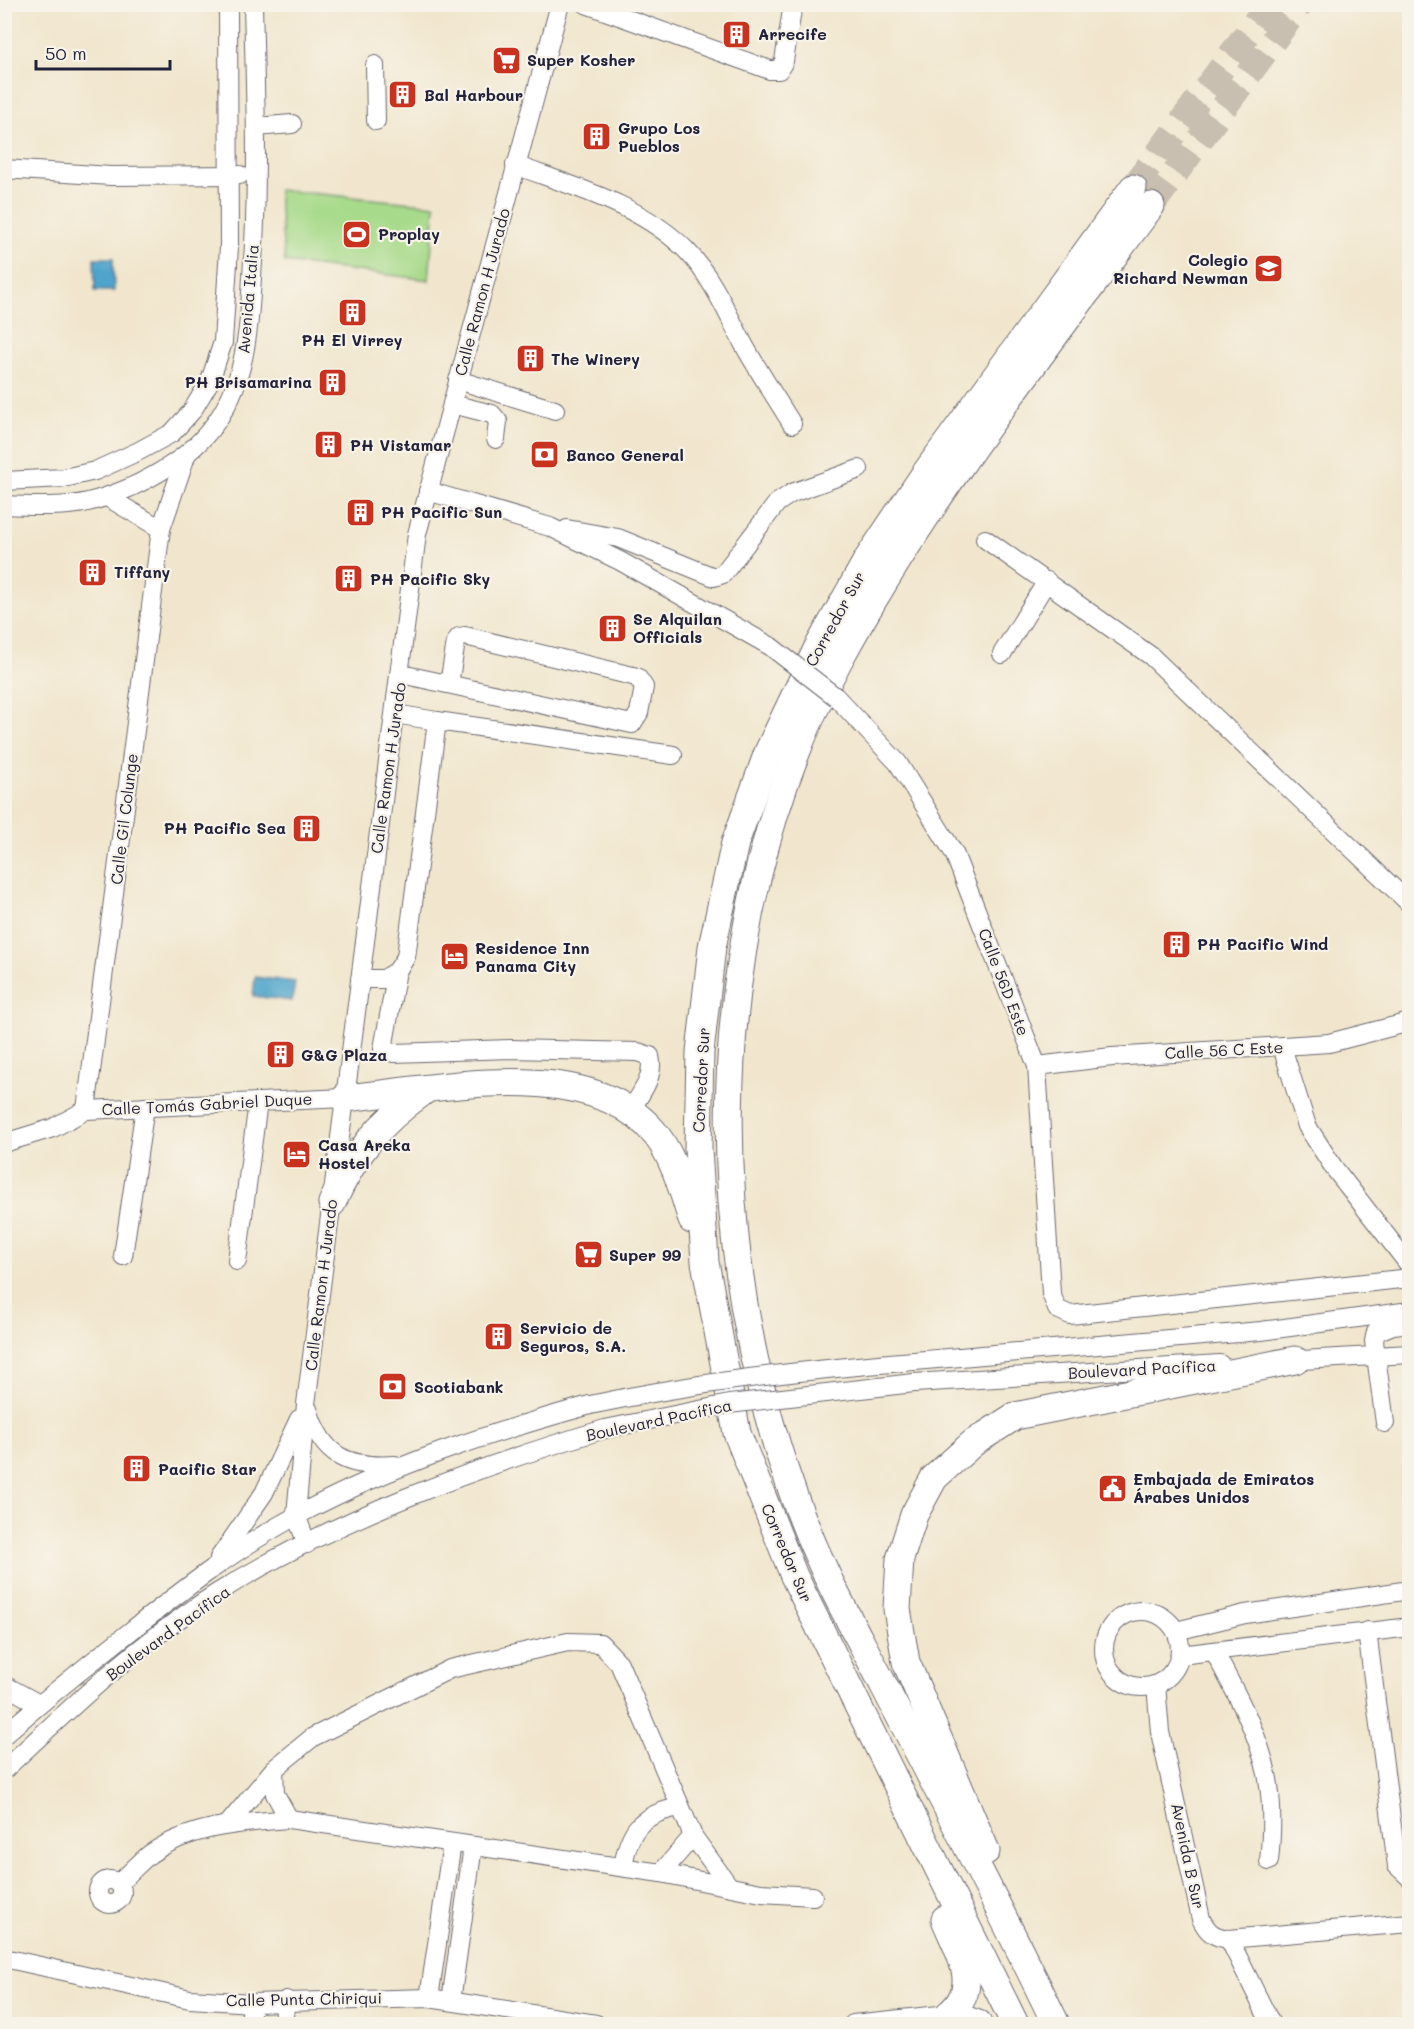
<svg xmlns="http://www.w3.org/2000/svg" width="1414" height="2029" font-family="Mali,sans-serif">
  <rect width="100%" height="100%" fill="#f7f3e8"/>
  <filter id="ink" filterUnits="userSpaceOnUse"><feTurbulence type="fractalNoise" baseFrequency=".0167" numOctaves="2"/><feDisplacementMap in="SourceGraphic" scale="12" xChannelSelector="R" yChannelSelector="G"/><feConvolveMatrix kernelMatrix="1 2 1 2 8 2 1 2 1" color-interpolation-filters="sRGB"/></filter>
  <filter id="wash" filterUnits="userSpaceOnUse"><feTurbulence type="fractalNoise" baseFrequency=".008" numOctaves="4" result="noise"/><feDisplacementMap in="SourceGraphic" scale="24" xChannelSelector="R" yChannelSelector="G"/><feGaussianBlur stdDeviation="1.35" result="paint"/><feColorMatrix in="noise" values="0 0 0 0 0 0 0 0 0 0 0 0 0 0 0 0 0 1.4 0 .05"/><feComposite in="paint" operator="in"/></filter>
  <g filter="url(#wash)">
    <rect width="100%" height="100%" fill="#f1e6cd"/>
    <polygon fill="#a7da8a" stroke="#647e62" stroke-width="1.5" points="278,190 435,205 429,280 285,262"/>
    <g fill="#4fa4cb" stroke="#386383" stroke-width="1.5">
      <polygon points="94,258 113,258 114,291 95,291"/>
      <polygon points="255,977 295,982 292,1001 253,996"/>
    </g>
  </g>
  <g filter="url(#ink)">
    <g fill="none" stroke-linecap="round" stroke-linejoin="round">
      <g stroke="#c8bfb0" stroke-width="27" stroke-dasharray="27 14" stroke-linecap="butt">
        <polyline points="1133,188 1269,4"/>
        <polyline points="1151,206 1300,4"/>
      </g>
      <defs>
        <g id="minor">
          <polyline points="586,4 770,70 779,70 784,61 793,4"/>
          <polyline points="375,65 376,121"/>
          <polyline points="256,127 292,124"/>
          <path d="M515,165C574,187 642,205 687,251C712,277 727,313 744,345C759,372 776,398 792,424"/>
          <polyline points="4,169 111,176 240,175"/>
          <polyline points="458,380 555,410"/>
          <polyline points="452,404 492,414 498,421 496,439"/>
          <polyline points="4,481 64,478 95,471 139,451 172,433 192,411 210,381 223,342 229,247 228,4"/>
          <polyline points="428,491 550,527 620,561 770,646"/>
          <polyline points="107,497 161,529"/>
          <path d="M4,505C25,506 47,507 68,505C89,504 110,496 129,488C186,462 225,429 241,367C251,327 251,285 254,245C258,165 255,85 253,4"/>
          <polyline points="567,529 618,538 714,577 723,574 777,503 792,493 859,469"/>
          <polyline points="985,539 1151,656 1410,904"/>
          <polyline points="1002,654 1047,581"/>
          <polyline points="401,674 632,724 639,713 644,687 637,677 465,636 459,637 456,642 449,684"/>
          <polyline points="836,697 898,763 954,853 1037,1066 1051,1293 1057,1309 1070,1315 1410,1278"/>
          <path d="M395,714L437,721L406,957L397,971L383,1049L394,1053L510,1049L638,1052L650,1056C655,1077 641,1093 630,1111"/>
          <polyline points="437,721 673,755"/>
          <polyline points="360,979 384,979 397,971"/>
          <polyline points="1282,1047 1307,1126 1334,1168 1410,1266"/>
          <polyline points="1037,1066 1112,1057 1329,1043 1410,1022"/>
          <polyline points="86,1110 161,529 186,456"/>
          <polyline points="4,1143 53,1128 86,1110 345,1098"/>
          <polyline points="123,1256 145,1107"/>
          <polyline points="237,1261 258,1102"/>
          <polyline points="914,1361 1261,1331 1410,1311"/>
          <polyline points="1284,1361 1410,1354"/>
          <polyline points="914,1383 1220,1364"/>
          <path d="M308,1409C322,1457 348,1468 395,1465"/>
          <polyline points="1385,1423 1374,1341 1376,1332 1393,1325 1410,1323"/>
          <polyline points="307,1544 296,1515 306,1404 417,534 560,4"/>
          <polyline points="219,1558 264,1493 299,1419"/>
          <circle cx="1142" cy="1649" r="38"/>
          <polyline points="1176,1631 1245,1614 1410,1590"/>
          <polyline points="1367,1631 1397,1866 1410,1878"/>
          <path d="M1214,1651C1234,1690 1258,1731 1267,1774C1273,1802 1272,1832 1269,1861"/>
          <polyline points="1180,1655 1410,1627"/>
          <polyline points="4,1685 39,1704"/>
          <path d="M1156,1685L1160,1732L1201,1919C1208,1933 1214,1937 1229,1939L1410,1923"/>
          <path d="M4,1735C44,1700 85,1667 127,1634C181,1591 236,1548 298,1515C391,1465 489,1433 590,1405"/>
          <polyline points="274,1769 275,1794 289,1819"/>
          <path d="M4,1770C71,1707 139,1643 217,1593C335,1519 473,1468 605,1429"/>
          <polyline points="229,1823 274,1769 313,1737 450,1669 568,1642 600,1643 619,1663 693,1836 729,1886"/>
          <path d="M623,1867C629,1828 642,1814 680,1807"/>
          <polyline points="661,1873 693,1836"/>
          <circle cx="110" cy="1892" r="12"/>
          <path d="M119,1883C129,1874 139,1863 150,1854C191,1825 241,1823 289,1819L661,1873L761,1893L813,1896"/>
          <polyline points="1229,1939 1271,2024"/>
          <polyline points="4,1958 190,1999 252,2003 429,1998 596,2024"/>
          <polyline points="429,1998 452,1843"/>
          <polyline points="451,2001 473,1846"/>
          <polyline points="250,2024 252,2003"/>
          <polyline points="283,2024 286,2000"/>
          <polyline points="853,2024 949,2014"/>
        </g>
        <g id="highway">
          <path d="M345,1098C435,1090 593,1052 657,1136C675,1160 683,1192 692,1220"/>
          <path d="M332,1203C355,1153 378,1124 423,1092"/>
          <polyline points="986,1851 906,1662 897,1609 900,1559 914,1515 934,1478 973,1443 1015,1416 1295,1360"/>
          <path d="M945,1919C958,1952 983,1986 949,2014"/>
          <polyline points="949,2014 978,2024"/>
          <polyline points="1015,2024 794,1576 737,1433 705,1262 698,1148 700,1052 712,947 735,843 768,752 817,649 867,560 924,475 1133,188"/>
          <path d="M1056,2024C1001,1909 941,1797 883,1684C863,1645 841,1607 823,1567C697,1292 694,930 838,662C926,499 1042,354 1151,206"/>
        </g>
      </defs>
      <use href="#minor" stroke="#6a676e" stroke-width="20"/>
      <use href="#highway" stroke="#6a676e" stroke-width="29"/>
      <use href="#minor" stroke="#fff" stroke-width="18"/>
      <use href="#highway" stroke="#fff" stroke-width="27"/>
      <defs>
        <g id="minor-bridge">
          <polyline points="770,646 836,697"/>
          <path d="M590,1405C697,1382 805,1370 914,1361"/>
          <polyline points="605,1429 729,1404 914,1383"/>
        </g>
      </defs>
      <use href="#minor-bridge" stroke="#6a676e" stroke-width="20" stroke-linecap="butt"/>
      <use href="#minor-bridge" stroke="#fff" stroke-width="18"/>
    </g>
  </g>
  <defs>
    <symbol id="building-square" viewBox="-11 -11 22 22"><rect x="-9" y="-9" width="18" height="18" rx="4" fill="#c8321e" stroke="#f7f3e8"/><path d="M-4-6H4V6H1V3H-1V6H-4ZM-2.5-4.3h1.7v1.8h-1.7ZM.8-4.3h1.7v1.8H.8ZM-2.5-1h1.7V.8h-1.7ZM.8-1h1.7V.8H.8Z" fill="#fff"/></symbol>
    <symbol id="supermarket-square" viewBox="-11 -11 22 22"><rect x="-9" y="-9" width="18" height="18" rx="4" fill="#c8321e" stroke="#f7f3e8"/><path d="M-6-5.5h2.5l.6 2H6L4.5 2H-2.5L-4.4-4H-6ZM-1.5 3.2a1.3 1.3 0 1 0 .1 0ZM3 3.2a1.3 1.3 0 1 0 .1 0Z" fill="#fff"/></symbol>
    <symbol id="stadium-square" viewBox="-11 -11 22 22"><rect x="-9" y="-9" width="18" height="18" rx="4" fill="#c8321e" stroke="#f7f3e8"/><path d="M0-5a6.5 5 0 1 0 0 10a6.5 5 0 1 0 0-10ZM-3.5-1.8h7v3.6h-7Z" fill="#fff"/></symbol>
    <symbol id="school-square" viewBox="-11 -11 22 22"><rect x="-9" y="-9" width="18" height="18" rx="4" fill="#c8321e" stroke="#f7f3e8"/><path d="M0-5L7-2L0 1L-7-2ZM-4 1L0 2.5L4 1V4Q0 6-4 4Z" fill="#fff"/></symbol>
    <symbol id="bank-square" viewBox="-11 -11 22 22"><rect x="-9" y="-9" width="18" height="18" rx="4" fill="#c8321e" stroke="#f7f3e8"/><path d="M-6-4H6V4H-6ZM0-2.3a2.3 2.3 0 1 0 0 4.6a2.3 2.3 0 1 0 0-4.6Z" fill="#fff"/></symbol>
    <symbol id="hotel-square" viewBox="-11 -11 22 22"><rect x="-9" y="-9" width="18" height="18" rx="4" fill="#c8321e" stroke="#f7f3e8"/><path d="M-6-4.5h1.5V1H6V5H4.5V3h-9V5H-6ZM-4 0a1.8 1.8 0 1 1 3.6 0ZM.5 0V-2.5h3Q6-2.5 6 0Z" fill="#fff"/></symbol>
    <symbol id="civic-square" viewBox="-11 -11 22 22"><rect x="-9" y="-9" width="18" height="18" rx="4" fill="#c8321e" stroke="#f7f3e8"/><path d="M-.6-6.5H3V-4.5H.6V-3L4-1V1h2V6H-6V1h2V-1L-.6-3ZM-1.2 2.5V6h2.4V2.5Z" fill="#fff"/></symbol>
  </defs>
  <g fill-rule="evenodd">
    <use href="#building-square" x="720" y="18" width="33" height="33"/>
    <use href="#supermarket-square" x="490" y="44" width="33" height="33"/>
    <use href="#building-square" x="386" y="78" width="33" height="33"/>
    <use href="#building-square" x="580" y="120" width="33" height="33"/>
    <use href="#stadium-square" x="340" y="218" width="33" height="33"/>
    <use href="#school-square" x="1252" y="252" width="33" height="33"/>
    <use href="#building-square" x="336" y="296" width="33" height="33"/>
    <use href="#building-square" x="514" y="342" width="33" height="33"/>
    <use href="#building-square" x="316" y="366" width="33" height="33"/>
    <use href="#building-square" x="312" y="428" width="33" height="33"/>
    <use href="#bank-square" x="528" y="438" width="33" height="33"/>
    <use href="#building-square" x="344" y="496" width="33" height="33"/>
    <use href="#building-square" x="76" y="556" width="33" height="33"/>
    <use href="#building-square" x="332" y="562" width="33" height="33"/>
    <use href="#building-square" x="596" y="612" width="33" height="33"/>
    <use href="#building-square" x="290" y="812" width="33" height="33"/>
    <use href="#building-square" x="1160" y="928" width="33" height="33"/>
    <use href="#hotel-square" x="438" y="940" width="33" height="33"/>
    <use href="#building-square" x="264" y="1038" width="33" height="33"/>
    <use href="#hotel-square" x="280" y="1138" width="33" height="33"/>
    <use href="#supermarket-square" x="572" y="1238" width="33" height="33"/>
    <use href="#building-square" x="482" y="1320" width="33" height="33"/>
    <use href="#bank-square" x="376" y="1370" width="33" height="33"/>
    <use href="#building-square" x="120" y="1452" width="33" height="33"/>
    <use href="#civic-square" x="1096" y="1472" width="33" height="33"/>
  </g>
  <g text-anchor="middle" stroke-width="4.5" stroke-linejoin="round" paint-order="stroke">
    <g font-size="16" font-weight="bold" fill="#22223b" stroke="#f7f3e8" text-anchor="start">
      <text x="758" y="40">Arrecife</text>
      <text x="527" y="66">Super Kosher</text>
      <text x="424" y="101">Bal Harbour</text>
      <text x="618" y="134">Grupo Los<tspan x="618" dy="18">Pueblos</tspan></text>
      <text x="378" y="240">Proplay</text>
      <text x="1248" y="266" text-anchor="end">Colegio<tspan x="1248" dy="18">Richard Newman</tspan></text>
      <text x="352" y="346" text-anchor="middle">PH El Virrey</text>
      <text x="551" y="365">The Winery</text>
      <text x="312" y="388" text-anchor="end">PH Brisamarina</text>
      <text x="350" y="451">PH Vistamar</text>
      <text x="566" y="461">Banco General</text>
      <text x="381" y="518">PH Pacific Sun</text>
      <text x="114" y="578">Tiffany</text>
      <text x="370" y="585">PH Pacific Sky</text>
      <text x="633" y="625">Se Alquilan<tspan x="633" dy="18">Officials</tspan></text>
      <text x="286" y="834" text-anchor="end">PH Pacific Sea</text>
      <text x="1197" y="950">PH Pacific Wind</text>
      <text x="475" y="954">Residence Inn<tspan x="475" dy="18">Panama City</tspan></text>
      <text x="301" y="1061">G&amp;G Plaza</text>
      <text x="318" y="1151">Casa Areka<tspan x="318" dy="18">Hostel</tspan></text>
      <text x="609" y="1261">Super 99</text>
      <text x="520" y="1334">Servicio de<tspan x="520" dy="18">Seguros, S.A.</tspan></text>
      <text x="414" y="1393">Scotiabank</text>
      <text x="158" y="1475">Pacific Star</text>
      <text x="1133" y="1485">Embajada de Emiratos<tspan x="1133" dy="18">Árabes Unidos</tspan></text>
    </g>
    <g font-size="16" fill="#22223b" stroke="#f7f3e8">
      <text transform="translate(482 292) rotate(-75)" y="6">Calle Ramon H Jurado</text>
      <text transform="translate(248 299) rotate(-85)" y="6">Avenida Italia</text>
      <text transform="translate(835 619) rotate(-61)" y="6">Corredor Sur</text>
      <text transform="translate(388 768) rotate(-82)" y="6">Calle Ramon H Jurado</text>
      <text transform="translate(124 819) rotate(-83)" y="6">Calle Gil Colunge</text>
      <text transform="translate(1004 982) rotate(69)" y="6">Calle 56D Este</text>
      <text transform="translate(1224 1050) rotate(-3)" y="6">Calle 56 C Este</text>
      <text transform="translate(701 1080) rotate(-87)" y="6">Corredor Sur</text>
      <text transform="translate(207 1104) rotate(-3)" y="6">Calle Tomás Gabriel Duque</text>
      <text transform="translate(321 1285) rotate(-83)" y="6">Calle Ramon H Jurado</text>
      <text transform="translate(1142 1369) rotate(-3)" y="6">Boulevard Pacífica</text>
      <text transform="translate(659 1420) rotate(-12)" y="6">Boulevard Pacífica</text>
      <text transform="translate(787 1553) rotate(67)" y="6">Corredor Sur</text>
      <text transform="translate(168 1633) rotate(-36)" y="6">Boulevard Pacífica</text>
      <text transform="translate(1188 1856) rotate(78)" y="6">Avenida B Sur</text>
      <text transform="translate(304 1999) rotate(-1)" y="6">Calle Punta Chiriqui</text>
    </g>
  </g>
  <rect width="1414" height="2029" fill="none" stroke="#f7f3e8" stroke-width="24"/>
  <path d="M36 60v9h134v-9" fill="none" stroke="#22223b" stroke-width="3"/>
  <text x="45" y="60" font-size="18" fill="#22223b" stroke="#f7f3e8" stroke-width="4.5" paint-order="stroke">50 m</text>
</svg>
